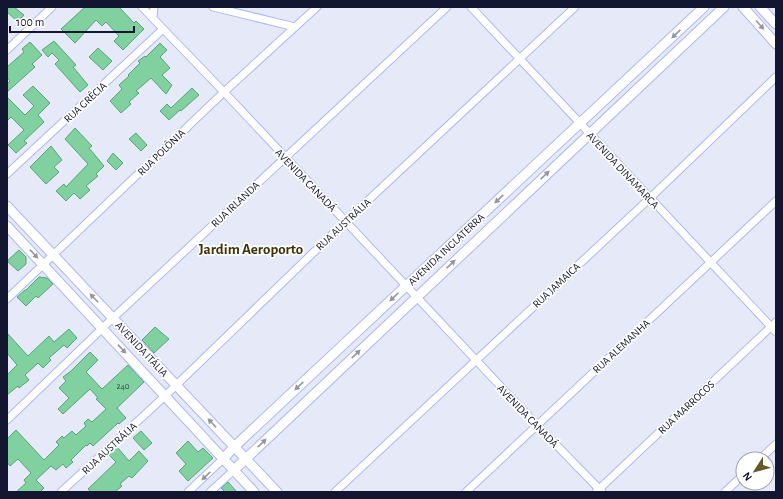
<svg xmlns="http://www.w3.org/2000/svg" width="783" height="499" font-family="'Alegreya Sans',sans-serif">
  <rect width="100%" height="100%" fill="#e6e9f8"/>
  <g fill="#81d09f" stroke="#57a577">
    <polygon points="7,7 14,7 24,15 18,22 7,12"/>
    <polygon points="85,7 119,7 134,23 136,21 144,29 123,50 114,41 119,36 106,22 102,26 96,20 75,43 61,29"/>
    <polygon points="54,41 76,65 73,67 88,85 80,92 55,64 59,60 52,53 48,57 42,50"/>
    <polygon points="30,42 42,55 32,64 35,67 7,92 7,84 10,81 7,77 7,67 24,52 22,49"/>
    <polygon points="160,43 167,50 160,57 170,68 162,75 172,85 166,94 151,78 136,91 139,93 129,102 131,104 121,113 110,101 122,89 119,85 129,76 128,75 140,63 138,61 145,56 146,57"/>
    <polygon points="98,48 112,61 103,70 89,57"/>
    <polygon points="33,86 50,103 38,115 44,122 24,141 27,143 16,153 8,145 24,130 11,117 7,121 7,97 25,115 34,106 23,95"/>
    <polygon points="192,88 199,95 181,111 180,110 169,120 160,111 167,104 171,108"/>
    <polygon points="75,128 92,146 89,148 104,166 96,174 98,176 86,186 90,190 80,199 74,193 66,201 56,191 64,184 66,187 88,164 65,139"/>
    <polygon points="136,133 147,145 141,151 129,139"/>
    <polygon points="51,146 62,160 54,167 59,172 46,184 30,167"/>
    <polygon points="113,153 123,163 116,170 107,161"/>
    <polygon points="19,250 26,257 26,264 18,271 7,261"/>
    <polygon points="39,277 47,278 53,284 38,298 36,296 26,306 17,297 25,290 26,290"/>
    <polygon points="155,327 169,339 154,353 142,340"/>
    <polygon points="69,329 77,338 67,348 64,345 49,358 51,360 43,368 38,363 25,375 29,380 19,388 18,386 7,395 7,375 17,365 7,353 7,333 28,356 49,336 54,342"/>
    <polygon points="90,352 98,360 86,372 102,389 128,365 144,382 117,408 126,418 119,424 118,423 93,446 90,443 87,446 86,445 71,460 73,462 66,468 63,464 56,470 51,466 36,480 44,488 40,492 16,492 26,483 24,480 31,473 18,459 10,466 7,462 7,439 16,430 44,460 59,445 56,442 62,436 64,438 72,431 76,435 86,426 84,423 88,419 92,422 106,409 96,399 98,398 90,389 63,414 58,409 69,398 59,388 66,381 63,377 71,371"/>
    <polygon points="141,431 152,443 144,450 133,438"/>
    <polygon points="188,441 198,452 203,448 213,458 188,481 179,471 186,464 176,453"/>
    <polygon points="117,447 129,461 139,451 148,461 132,478 129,476 120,484 122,486 115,492 91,492 88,489 116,462 109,455"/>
    <polygon points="228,482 237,492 225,492 221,488"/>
  </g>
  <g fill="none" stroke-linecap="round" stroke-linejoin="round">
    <defs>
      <g id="minor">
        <polyline points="142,7 224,92 537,425 602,492"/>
        <polyline points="213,7 295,27"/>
        <polyline points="471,7 776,332"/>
        <polyline points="153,17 154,7"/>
        <polyline points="7,50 52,7"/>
        <polyline points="7,174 163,29"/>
        <polyline points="7,299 224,92 317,7"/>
        <polyline points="7,420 113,318 447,7"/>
        <polyline points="760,459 776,444"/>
        <polyline points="61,492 165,396 346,221 575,7"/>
        <polyline points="188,492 223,459"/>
        <polyline points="210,492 234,470"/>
        <polyline points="335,492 649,199 776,77"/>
        <polyline points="466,492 776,201"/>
        <polyline points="596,492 776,322"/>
        <polyline points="725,492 743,475"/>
      </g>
      <g id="tertiary">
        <polyline points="743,7 776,44"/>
        <polyline points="760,7 776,24"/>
        <polyline points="7,206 277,492"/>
        <polyline points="7,226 254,492"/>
        <polyline points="223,459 234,447 704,7"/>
        <polyline points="234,470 724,7"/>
      </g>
    </defs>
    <use href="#minor" stroke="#adb8f2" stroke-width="9"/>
    <use href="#tertiary" stroke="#adb8f2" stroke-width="11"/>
    <use href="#minor" stroke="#fff" stroke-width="7"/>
    <use href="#tertiary" stroke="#fff" stroke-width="9"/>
  </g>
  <defs><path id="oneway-solid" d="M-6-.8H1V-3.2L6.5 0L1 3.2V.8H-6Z"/></defs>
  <g fill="#9596a2">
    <use href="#oneway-solid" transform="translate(760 25) rotate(48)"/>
    <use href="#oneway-solid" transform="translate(676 34) rotate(137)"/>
    <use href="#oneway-solid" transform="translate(545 175) rotate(-43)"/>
    <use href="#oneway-solid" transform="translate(499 199) rotate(137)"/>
    <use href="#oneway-solid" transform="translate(34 254) rotate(47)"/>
    <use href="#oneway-solid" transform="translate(451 264) rotate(-43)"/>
    <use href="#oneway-solid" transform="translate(394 297) rotate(137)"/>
    <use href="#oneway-solid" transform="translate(94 298) rotate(-134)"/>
    <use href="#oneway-solid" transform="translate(122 349) rotate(47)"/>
    <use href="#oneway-solid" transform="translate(356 354) rotate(-43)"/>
    <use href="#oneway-solid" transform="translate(299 386) rotate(137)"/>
    <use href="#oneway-solid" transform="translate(212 423) rotate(-133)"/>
    <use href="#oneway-solid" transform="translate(262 443) rotate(-43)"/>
    <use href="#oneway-solid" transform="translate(206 476) rotate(137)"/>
  </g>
  <g text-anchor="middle" stroke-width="3.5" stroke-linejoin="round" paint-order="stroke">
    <g font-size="9" fill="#2e444c">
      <text x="123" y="389">240</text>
    </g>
    <g font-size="11" fill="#131630" stroke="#fff">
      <text transform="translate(85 102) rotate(-43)" y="4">RUA GRÉCIA</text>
      <text transform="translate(161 152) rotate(-44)" y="4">RUA POLÔNIA</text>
      <text transform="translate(623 170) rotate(47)" y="4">AVENIDA DINAMARCA</text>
      <text transform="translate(306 180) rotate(46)" y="4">AVENIDA CANADÁ</text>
      <text transform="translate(235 204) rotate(-43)" y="4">RUA IRLANDA</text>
      <text transform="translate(343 224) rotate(-43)" y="4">RUA AUSTRÁLIA</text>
      <text transform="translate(446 249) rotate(-43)" y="4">AVENIDA INGLATERRA</text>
      <text transform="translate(556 285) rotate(-43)" y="4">RUA JAMAICA</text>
      <text transform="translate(621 346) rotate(-43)" y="4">RUA ALEMANHA</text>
      <text transform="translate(142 349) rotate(47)" y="4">AVENIDA ITÁLIA</text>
      <text transform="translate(686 407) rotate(-43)" y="4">RUA MARROCOS</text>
      <text transform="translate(528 416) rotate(46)" y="4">AVENIDA CANADÁ</text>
      <text transform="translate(109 448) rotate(-43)" y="4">RUA AUSTRÁLIA</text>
    </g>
    <g font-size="15" font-weight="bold" fill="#3d3308" stroke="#fff">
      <text x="251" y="254">Jardim Aeroporto</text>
    </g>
  </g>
  <rect width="783" height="499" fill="none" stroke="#131630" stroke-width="16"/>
  <g transform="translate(755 471) rotate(234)"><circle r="19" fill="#ffffff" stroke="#a1a2ac"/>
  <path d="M0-3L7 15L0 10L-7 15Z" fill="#655926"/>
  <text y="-6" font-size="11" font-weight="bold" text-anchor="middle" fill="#131630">N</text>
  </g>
  <path d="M10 26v6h124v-6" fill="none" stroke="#131630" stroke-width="2"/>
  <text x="16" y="26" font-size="12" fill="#131630" stroke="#ffffff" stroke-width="3" paint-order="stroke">100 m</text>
</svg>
